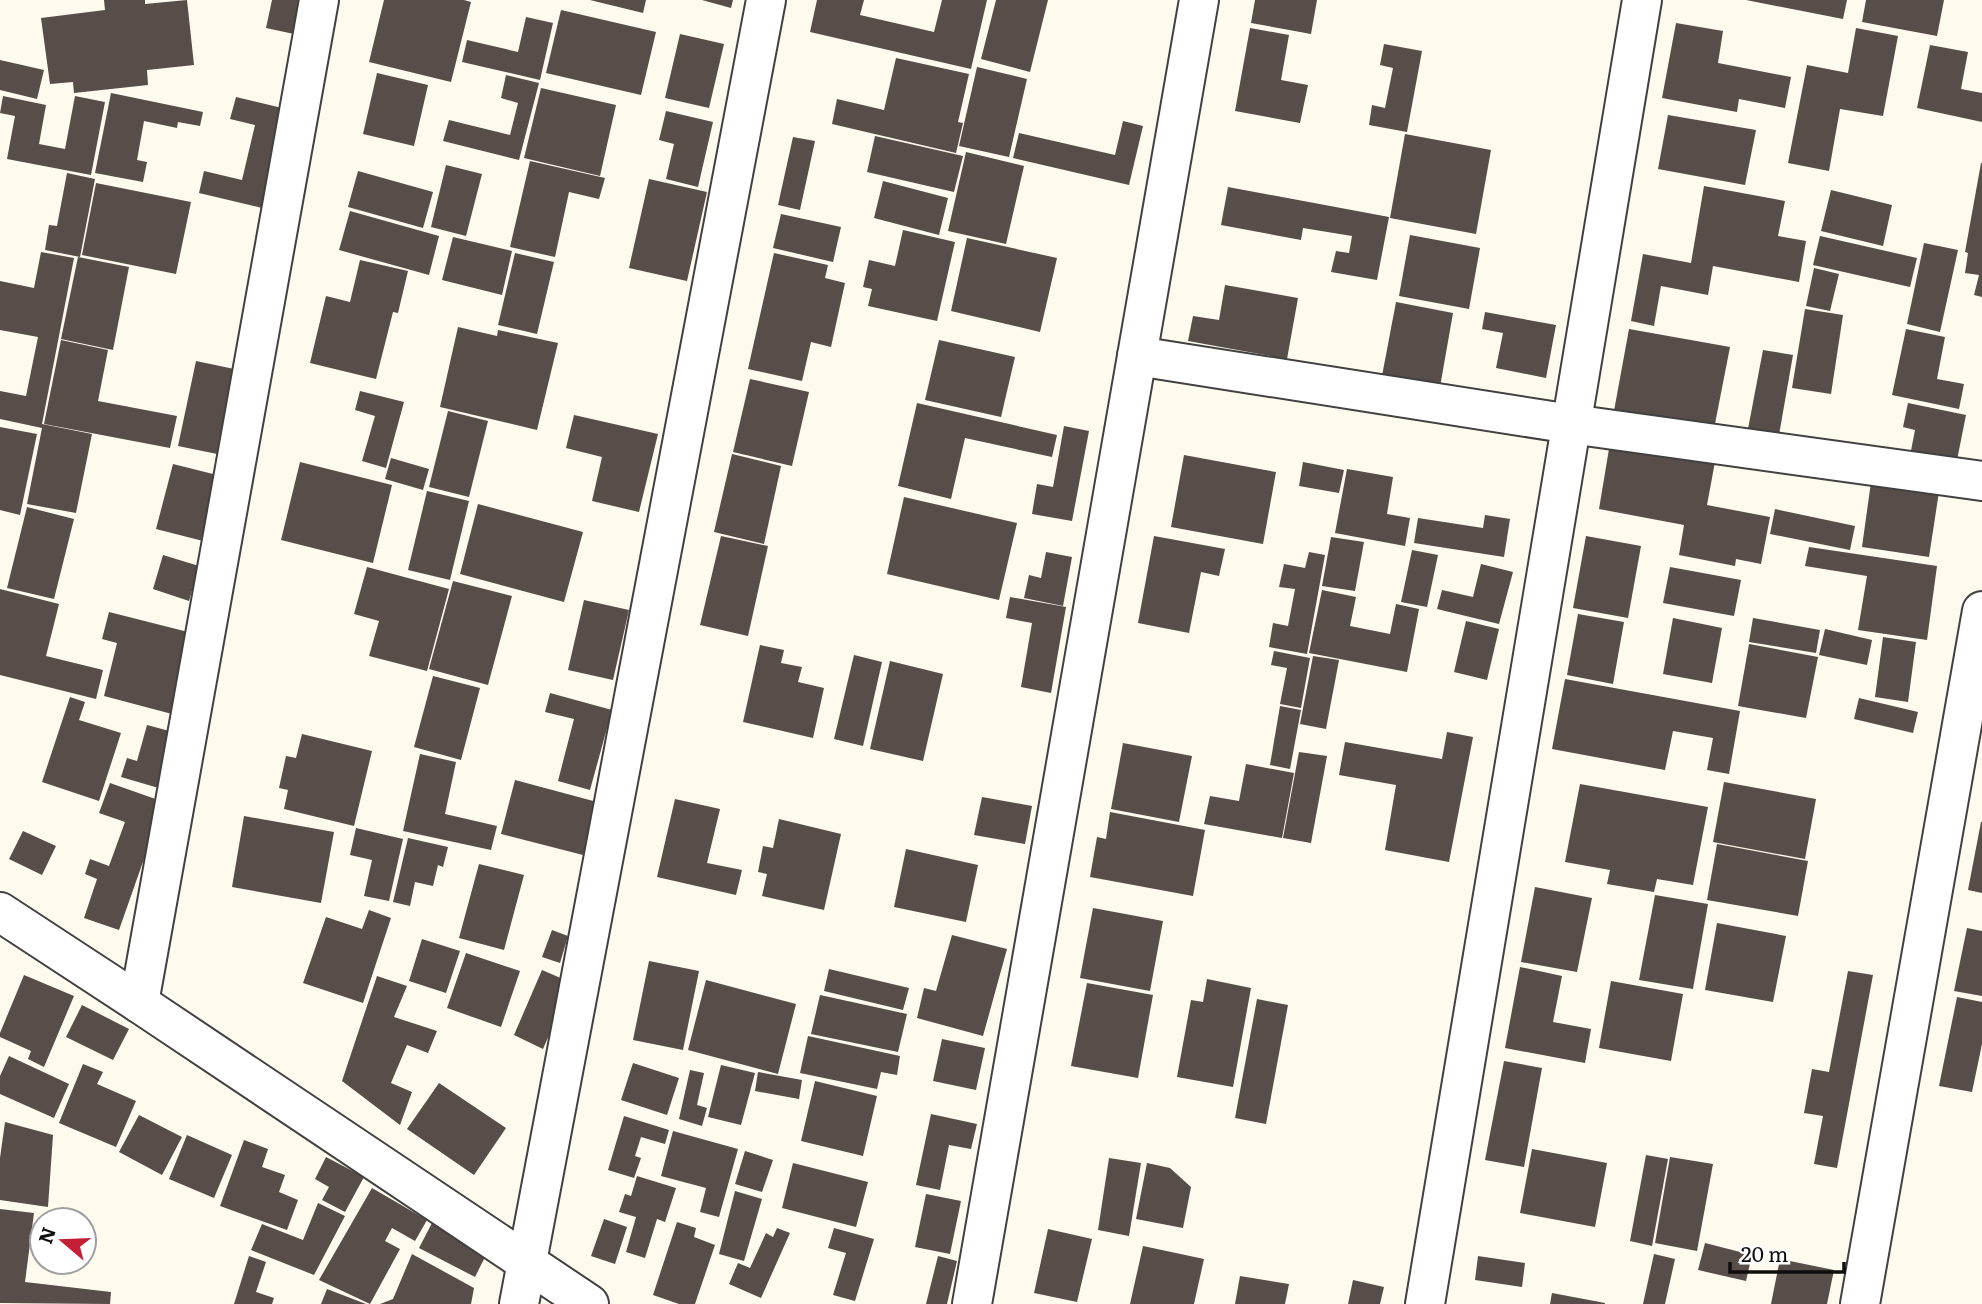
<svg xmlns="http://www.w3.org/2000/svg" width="1982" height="1304" font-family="Literata,serif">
  <rect width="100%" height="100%" fill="#fffaee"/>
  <g fill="#574d49">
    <polygon points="104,0 145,0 145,4 187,0 194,65 147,70 148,85 74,93 73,82 50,84 41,18 105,10"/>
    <polygon points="272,0 302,0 294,34 266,28"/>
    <polygon points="384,0 464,0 471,2 451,82 369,62"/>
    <polygon points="590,0 646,0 643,13"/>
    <polygon points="702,0 733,0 731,8"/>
    <polygon points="817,0 864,0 860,15 934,32 942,0 987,0 971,69 810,32"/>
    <polygon points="996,0 1048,0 1030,72 981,59"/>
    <polygon points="1255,0 1317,0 1311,34 1251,23"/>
    <polygon points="1746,0 1847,0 1843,19"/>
    <polygon points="1866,0 1944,0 1937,36 1862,22"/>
    <polygon points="561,10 656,32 641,95 546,73"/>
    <polygon points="526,17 553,23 540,80 462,62 467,40 518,52"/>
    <polygon points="1676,23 1723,31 1718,63 1791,77 1785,108 1739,99 1737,112 1662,98"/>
    <polygon points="1250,28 1289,35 1281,80 1308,85 1300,123 1235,111"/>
    <polygon points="1856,28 1898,36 1883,116 1840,109 1829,171 1788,163 1807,65 1848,73"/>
    <polygon points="680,34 724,44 709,108 665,98"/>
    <polygon points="1384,44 1422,51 1407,132 1369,125 1372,105 1385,108 1393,68 1380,65"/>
    <polygon points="1930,45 1968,52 1961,89 1982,93 1982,122 1917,108"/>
    <polygon points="896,58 969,74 958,122 963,123 956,153 832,124 837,99 884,110"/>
    <polygon points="0,60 44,70 37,99 0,90"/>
    <polygon points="977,67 1027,79 1009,157 959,146"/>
    <polygon points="377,73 428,85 414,146 363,134"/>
    <polygon points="506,75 539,83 519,160 443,141 449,120 510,135 518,103 501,98"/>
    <polygon points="541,88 616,105 600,176 524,158"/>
    <polygon points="111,93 203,112 200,126 178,122 177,128 144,121 137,160 147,162 143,182 95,173"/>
    <polygon points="3,96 46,105 39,144 65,149 75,96 105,102 91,175 7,159 15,116 0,113"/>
    <polygon points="236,97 286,109 262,208 199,193 204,171 242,180 255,125 230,119"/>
    <polygon points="666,111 713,122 698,187 666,179 674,144 659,140"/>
    <polygon points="1668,115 1756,130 1745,185 1658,169"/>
    <polygon points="1123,121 1143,126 1129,185 1013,158 1019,133 1115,155"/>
    <polygon points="1405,134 1491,150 1476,234 1390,218"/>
    <polygon points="875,136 963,156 954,192 867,172"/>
    <polygon points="793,137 815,141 800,210 778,205"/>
    <polygon points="966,152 1024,166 1006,244 948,231"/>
    <polygon points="530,161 605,178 599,199 569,192 555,257 510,247"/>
    <polygon points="1981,163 1982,163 1982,297 1974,295 1979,275 1965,273 1968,253 1965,252"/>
    <polygon points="446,165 482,174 466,236 431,227"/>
    <polygon points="358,171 433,192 423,228 348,207"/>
    <polygon points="67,173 95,179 80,257 45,250 49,225 57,226"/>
    <polygon points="649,179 707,192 687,281 629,268"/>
    <polygon points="883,181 948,198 939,235 874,218"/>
    <polygon points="96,183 191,202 176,274 82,255"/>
    <polygon points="1704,186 1785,201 1778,236 1806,241 1799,282 1713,266 1708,295 1661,286 1654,326 1631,321 1643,254 1691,263"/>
    <polygon points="1228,187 1389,217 1377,280 1331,272 1336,251 1349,253 1352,236 1303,228 1301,240 1221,225"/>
    <polygon points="1831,190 1892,205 1883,246 1821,231"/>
    <polygon points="350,211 439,236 429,275 339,250"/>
    <polygon points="781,214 841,227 833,262 773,248"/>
    <polygon points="903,230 955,242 937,321 868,306 872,289 863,287 869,260 895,266"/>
    <polygon points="1410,235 1480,248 1469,309 1399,296"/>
    <polygon points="1820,236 1917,258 1910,287 1813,265"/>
    <polygon points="453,237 512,251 502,295 442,280"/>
    <polygon points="967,238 1057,258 1040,332 951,311"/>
    <polygon points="1924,243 1958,250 1940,332 1907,324"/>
    <polygon points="41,252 74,258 42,424 92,434 76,513 27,504 42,428 0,419 0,391 26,396 38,337 0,330 0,281 34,288"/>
    <polygon points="515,253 554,262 537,334 498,325"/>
    <polygon points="774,253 828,265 825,278 845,283 831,347 811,342 802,381 748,369"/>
    <polygon points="78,257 129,267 113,350 61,339"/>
    <polygon points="360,260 408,271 398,313 393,312 376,379 310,363 326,296 350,302"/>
    <polygon points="1814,268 1839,274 1830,311 1806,306"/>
    <polygon points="1225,285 1298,298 1287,359 1188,341 1193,316 1219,320"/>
    <polygon points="1396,302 1453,313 1440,387 1382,376"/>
    <polygon points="1805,309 1843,315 1831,394 1792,388"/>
    <polygon points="1485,312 1556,325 1546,378 1496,368 1503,333 1482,329"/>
    <polygon points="458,327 497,336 498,330 558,343 537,430 440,407"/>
    <polygon points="1629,329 1730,347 1714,429 1614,411"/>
    <polygon points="1906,329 1945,337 1937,379 1964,384 1959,409 1892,395"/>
    <polygon points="61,340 108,350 98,401 177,416 170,448 44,424"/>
    <polygon points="939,340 1015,357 1001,417 925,400"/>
    <polygon points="1763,350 1793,355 1779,435 1748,429"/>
    <polygon points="196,361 239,370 222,455 178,446"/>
    <polygon points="750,379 809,392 792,466 733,452"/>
    <polygon points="360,391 404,402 386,468 362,461 375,416 355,410"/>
    <polygon points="917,403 1057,435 1052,457 965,438 951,499 898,486"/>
    <polygon points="1908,403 1966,415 1955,470 1909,461 1915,430 1903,427"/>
    <polygon points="448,411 488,421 469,497 429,487"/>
    <polygon points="574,415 658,434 639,512 592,501 602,457 566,448"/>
    <polygon points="1064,426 1089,431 1072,521 1032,514 1037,484 1053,487"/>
    <polygon points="0,427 37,434 20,515 0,510"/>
    <polygon points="1612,431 1717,451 1707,505 1770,517 1761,564 1736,559 1735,566 1679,555 1684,525 1599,509"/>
    <polygon points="732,454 781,466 764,544 714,532"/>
    <polygon points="1184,455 1276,472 1263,544 1171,527"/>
    <polygon points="391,458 429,469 423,490 385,479"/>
    <polygon points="300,462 392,485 373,563 281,540"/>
    <polygon points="1303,462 1344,470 1339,493 1299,486"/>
    <polygon points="173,464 221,476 203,541 156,529"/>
    <polygon points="1347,469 1393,477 1387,514 1410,518 1405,546 1335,533"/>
    <polygon points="1872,475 1940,485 1929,557 1862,547"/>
    <polygon points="427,491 469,501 450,580 408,570"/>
    <polygon points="904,497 1017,523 999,600 887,574"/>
    <polygon points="478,504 583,532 564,602 460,574"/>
    <polygon points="27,507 74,519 54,599 7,588"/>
    <polygon points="1775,509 1855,526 1850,550 1770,534"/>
    <polygon points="1485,515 1510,519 1504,557 1414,543 1418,518 1483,528"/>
    <polygon points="721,536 768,546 748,636 700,625"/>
    <polygon points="1154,536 1225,549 1219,576 1201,572 1189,633 1138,623"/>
    <polygon points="1586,536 1641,546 1628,618 1573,608"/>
    <polygon points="1331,537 1364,542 1355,591 1322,586"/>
    <polygon points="1809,547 1937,566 1927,640 1858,630 1867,576 1805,566"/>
    <polygon points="1412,550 1438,555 1427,607 1401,602"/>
    <polygon points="1046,552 1072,557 1063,606 1024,598 1029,575 1041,578"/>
    <polygon points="1309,552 1325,555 1307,654 1269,647 1273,623 1288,626 1295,589 1279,587 1284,564 1305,568"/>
    <polygon points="163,555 199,566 189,601 153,589"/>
    <polygon points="1481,564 1513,572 1499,624 1437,609 1442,590 1473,597"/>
    <polygon points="367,567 449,589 427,671 369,656 379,621 354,614"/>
    <polygon points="1670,567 1741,580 1734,616 1663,603"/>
    <polygon points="453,581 512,596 488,685 429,669"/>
    <polygon points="0,589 59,604 46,656 103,670 96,699 0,675"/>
    <polygon points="1322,590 1356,597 1350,626 1390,634 1396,604 1419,609 1407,672 1309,653"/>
    <polygon points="1010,597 1066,607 1051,693 1021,687 1032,623 1006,618"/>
    <polygon points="584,600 629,610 613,680 568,670"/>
    <polygon points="109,612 192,633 172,714 104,696 117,643 102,639"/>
    <polygon points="1578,614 1624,622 1613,684 1567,675"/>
    <polygon points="1673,618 1722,628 1712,683 1663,674"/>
    <polygon points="1753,618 1820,630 1816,653 1749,642"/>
    <polygon points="1466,621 1499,629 1487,680 1454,672"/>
    <polygon points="1825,629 1872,640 1867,665 1819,655"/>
    <polygon points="1883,637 1916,642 1908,702 1875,697"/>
    <polygon points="1749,644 1818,657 1806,718 1738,706"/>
    <polygon points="760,645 784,650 781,663 802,667 798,682 824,688 813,738 743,722"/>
    <polygon points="1274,651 1310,658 1301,708 1280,704 1287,668 1271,665"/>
    <polygon points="854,655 882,662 863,746 834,739"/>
    <polygon points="1313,656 1339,660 1326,729 1300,724"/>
    <polygon points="890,661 943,674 923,761 870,749"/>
    <polygon points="433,676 480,688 461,760 414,747"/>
    <polygon points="1565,679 1740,711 1729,774 1707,770 1713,738 1673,731 1665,770 1552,749"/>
    <polygon points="550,693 612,710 590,790 558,781 574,719 545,712"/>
    <polygon points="70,697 85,702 79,720 121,733 99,801 42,782"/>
    <polygon points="1859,698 1918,712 1913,733 1854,719"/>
    <polygon points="1280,706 1301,710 1290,769 1270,765"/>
    <polygon points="147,725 177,733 162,789 121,777 127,758 137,761"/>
    <polygon points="1447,732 1473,737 1449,862 1385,850 1396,785 1339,775 1345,742 1442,759"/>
    <polygon points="302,734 372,751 354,826 284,809 288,790 279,788 286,756 296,758"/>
    <polygon points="1123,743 1192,756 1179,822 1111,809"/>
    <polygon points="1299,752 1327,756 1311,843 1283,838"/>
    <polygon points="420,754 456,762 445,814 497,826 491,850 403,831"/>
    <polygon points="1246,764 1294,773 1282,838 1204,824 1210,796 1239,801"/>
    <polygon points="515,780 597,802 583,855 501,834"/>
    <polygon points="1724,782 1816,799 1805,859 1713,842"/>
    <polygon points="110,783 164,802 119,930 84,918 97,879 85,874 90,859 109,866 125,822 99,813"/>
    <polygon points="1580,784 1708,807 1693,885 1657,879 1654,892 1607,884 1610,870 1565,862"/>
    <polygon points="982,797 1032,806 1025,844 974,835"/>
    <polygon points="675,799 720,809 707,863 742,870 736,895 657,877"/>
    <polygon points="1110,812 1205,830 1193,896 1090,877 1097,837 1106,839"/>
    <polygon points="244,816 334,832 321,903 232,887"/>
    <polygon points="779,819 841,834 824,910 762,896 767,874 758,872 763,846 773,848"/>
    <polygon points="1981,822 1982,822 1982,893 1968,890"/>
    <polygon points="356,828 403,839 389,901 364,896 372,860 350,855"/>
    <polygon points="23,831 56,846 42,875 9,859"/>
    <polygon points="408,838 448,847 443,867 438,865 433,886 415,882 410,906 393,902"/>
    <polygon points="1717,844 1808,861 1798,916 1707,900"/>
    <polygon points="906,849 978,865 966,922 894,907"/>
    <polygon points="479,864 524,875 504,950 459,938"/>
    <polygon points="1535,887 1592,898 1577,972 1521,962"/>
    <polygon points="1655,895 1708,904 1693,989 1639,980"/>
    <polygon points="1093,908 1163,921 1150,991 1080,978"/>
    <polygon points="369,910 391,918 363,1003 303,983 326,917 362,929"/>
    <polygon points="1717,923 1786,936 1773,1002 1705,990"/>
    <polygon points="1967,928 1982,931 1982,996 1954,991"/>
    <polygon points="552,930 568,936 560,963 542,957"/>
    <polygon points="952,935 1007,949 983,1036 917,1018 924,988 936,991"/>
    <polygon points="422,939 460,951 446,993 409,981"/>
    <polygon points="466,953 520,971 501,1027 447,1008"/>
    <polygon points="649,961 699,971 683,1050 633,1040"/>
    <polygon points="1520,967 1562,976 1553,1022 1591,1029 1585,1063 1505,1048"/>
    <polygon points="829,969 909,988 903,1010 824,991"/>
    <polygon points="542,970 572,983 543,1049 514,1035"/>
    <polygon points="1848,971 1873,975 1837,1168 1814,1164 1823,1116 1804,1113 1812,1069 1829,1072"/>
    <polygon points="24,975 74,996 44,1067 28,1059 31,1051 0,1037 0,1033"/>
    <polygon points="377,976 407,986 394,1017 437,1031 428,1053 407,1045 391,1083 412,1092 400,1125 342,1081"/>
    <polygon points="1207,979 1251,988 1233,1087 1177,1077 1191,1000 1203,1002"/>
    <polygon points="706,980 796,1004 778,1074 688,1050"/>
    <polygon points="1611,981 1683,994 1671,1061 1599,1048"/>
    <polygon points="1087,983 1153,995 1138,1078 1071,1066"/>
    <polygon points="820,995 907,1014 898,1052 811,1034"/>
    <polygon points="1957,997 1982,1002 1982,1044 1972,1092 1939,1086"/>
    <polygon points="1257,999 1288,1005 1266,1124 1235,1118"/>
    <polygon points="82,1005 129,1029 113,1060 66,1037"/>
    <polygon points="808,1036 900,1056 897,1075 881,1072 877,1089 800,1073"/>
    <polygon points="942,1039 985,1048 976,1090 933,1081"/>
    <polygon points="9,1056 69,1084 54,1118 0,1094 0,1076"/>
    <polygon points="1504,1061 1542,1068 1524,1167 1485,1160"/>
    <polygon points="633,1063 679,1078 667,1115 621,1100"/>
    <polygon points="83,1064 103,1072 97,1084 136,1101 116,1147 59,1123"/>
    <polygon points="721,1065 755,1073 741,1125 708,1117"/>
    <polygon points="690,1070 704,1073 697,1105 707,1108 702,1126 679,1119"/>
    <polygon points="758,1072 802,1080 799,1099 755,1091"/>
    <polygon points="815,1081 877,1096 863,1156 801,1141"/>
    <polygon points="439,1083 506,1128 474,1175 407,1129"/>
    <polygon points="931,1114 977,1124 971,1149 949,1145 940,1190 916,1185"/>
    <polygon points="139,1115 182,1137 162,1175 119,1152"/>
    <polygon points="624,1116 669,1130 665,1144 641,1137 635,1156 641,1158 634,1178 608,1170"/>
    <polygon points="5,1122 53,1135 48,1207 0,1200 0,1158"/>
    <polygon points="673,1131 738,1149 719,1217 700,1212 706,1188 661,1176"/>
    <polygon points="187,1135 232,1155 214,1198 169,1179"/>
    <polygon points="244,1140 268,1149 262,1167 285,1175 279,1192 298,1200 287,1230 220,1206"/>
    <polygon points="1532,1149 1607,1163 1595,1227 1520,1213"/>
    <polygon points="745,1151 773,1160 762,1192 735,1184"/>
    <polygon points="1646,1155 1668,1159 1652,1246 1630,1241"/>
    <polygon points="326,1157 364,1177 345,1212 322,1200 329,1187 315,1179"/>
    <polygon points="1670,1157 1713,1164 1697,1251 1655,1243"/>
    <polygon points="1109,1158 1141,1163 1129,1236 1098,1230"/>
    <polygon points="793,1163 868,1182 856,1227 782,1208"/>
    <polygon points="1147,1163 1170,1168 1191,1187 1183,1228 1136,1219"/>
    <polygon points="637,1176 676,1188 665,1222 657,1219 645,1258 626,1252 636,1217 619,1212 625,1194 631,1196"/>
    <polygon points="372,1188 427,1220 415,1241 392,1228 385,1241 400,1249 370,1304 319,1280"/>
    <polygon points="735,1191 762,1199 744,1261 719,1254"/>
    <polygon points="926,1194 961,1201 950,1254 915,1247"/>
    <polygon points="318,1203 345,1216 314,1275 251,1250 262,1224 303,1240"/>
    <polygon points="0,1209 34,1213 25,1282 111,1292 110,1304 0,1303"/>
    <polygon points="604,1219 627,1227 615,1264 591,1256"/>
    <polygon points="677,1222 696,1228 694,1237 715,1245 695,1304 679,1304 653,1295"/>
    <polygon points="432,1223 488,1251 475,1277 419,1248"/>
    <polygon points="777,1228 790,1233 761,1298 729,1284 738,1263 750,1268 766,1233 773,1237"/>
    <polygon points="834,1228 874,1239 855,1301 833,1295 846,1253 828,1248"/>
    <polygon points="1048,1229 1092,1239 1077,1302 1034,1293"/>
    <polygon points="1705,1243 1752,1255 1746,1281 1698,1270"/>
    <polygon points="1143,1246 1204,1259 1194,1304 1130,1304"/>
    <polygon points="412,1254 474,1288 471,1304 380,1304 393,1299"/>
    <polygon points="1654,1254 1675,1259 1665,1304 1643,1304"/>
    <polygon points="249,1256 266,1262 256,1292 274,1298 272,1304 234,1304"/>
    <polygon points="938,1256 957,1261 947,1304 926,1304"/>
    <polygon points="1478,1256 1525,1263 1522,1287 1475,1280"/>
    <polygon points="1780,1259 1834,1270 1827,1304 1771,1304"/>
    <polygon points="1240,1276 1289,1284 1285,1304 1235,1304"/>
    <polygon points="1353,1280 1384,1287 1380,1304 1348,1304"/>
    <polygon points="327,1289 366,1304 321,1304"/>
    <polygon points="1552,1293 1605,1303 1605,1304 1550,1304"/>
  </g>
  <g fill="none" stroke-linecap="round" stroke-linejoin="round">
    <defs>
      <g id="minor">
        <polyline points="1137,356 1571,424 1982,481"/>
        <polyline points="0,912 139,1003 589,1304"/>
        <polyline points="139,1003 319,0"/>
        <polyline points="519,1304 766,0"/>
        <polyline points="972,1304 1199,0"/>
        <polyline points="1425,1304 1642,0"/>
        <polyline points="1860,1304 1982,611"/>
      </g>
    </defs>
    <use href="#minor" stroke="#414141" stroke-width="42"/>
    <use href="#minor" stroke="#fff" stroke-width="38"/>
  </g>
  <g transform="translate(63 1241) rotate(289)"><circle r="33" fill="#ffffff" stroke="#9f9f9f" stroke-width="2"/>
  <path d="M0-5L12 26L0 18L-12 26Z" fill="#c51f37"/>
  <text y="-10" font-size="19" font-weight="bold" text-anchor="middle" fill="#0e0e0e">N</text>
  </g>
  <path d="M1730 1262v10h114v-10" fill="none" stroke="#0e0e0e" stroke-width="3.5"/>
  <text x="1741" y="1262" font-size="21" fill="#0e0e0e" stroke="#ffffff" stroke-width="5" paint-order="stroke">20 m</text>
</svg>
